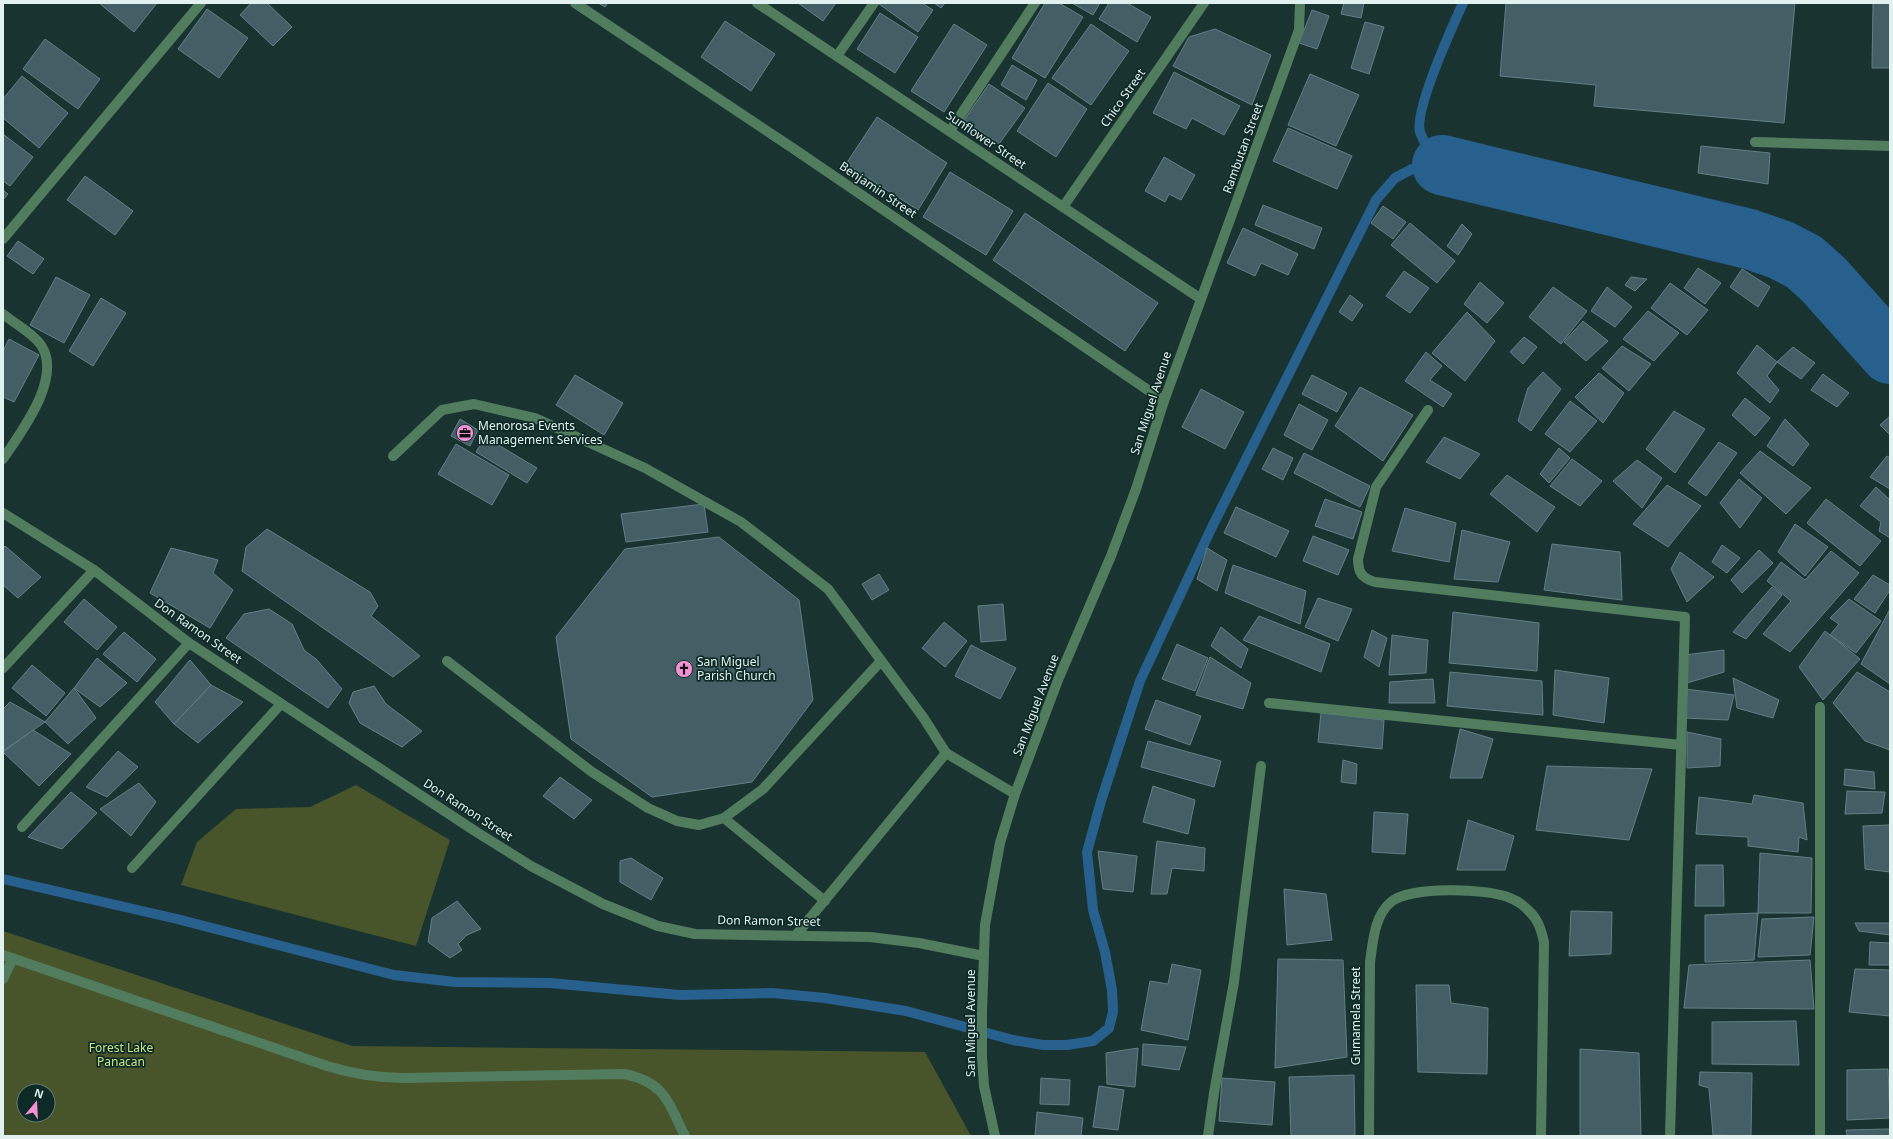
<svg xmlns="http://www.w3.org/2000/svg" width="1893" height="1139" font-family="'Noto Sans',sans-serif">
  <rect width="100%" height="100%" fill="#193430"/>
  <g fill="#485429" fill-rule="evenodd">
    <polygon points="356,785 450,840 416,946 181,885 197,842 236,809 310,807"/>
    <path d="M3,931L352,1046L925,1052L971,1136H3ZM24,1091H48V1115H24Z"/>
  </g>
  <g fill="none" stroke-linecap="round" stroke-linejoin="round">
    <path stroke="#275f8d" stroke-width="10" d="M3,879L177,919L394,975L455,982L550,983L680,995L772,993L825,998L906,1011L1013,1040L1043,1045H1067L1093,1041L1109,1028L1113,1012L1112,990L1105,952L1093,910L1087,852L1101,801L1140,681L1211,529L1376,200L1395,178L1412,169L1442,165C1434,155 1424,145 1420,132C1414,111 1453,25 1463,3"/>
    <polyline stroke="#275f8d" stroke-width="60" points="1442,165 1749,239 1781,250 1804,262 1824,280 1890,354"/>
  </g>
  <g fill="#435e65" stroke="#637f86">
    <polygon points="99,3 157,3 134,32"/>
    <polygon points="251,3 267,3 292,27 273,46 240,15"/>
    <polygon points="598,3 608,3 605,7"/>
    <polygon points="798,3 836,3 823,21"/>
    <polygon points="880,3 922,3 933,10 918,32 879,4"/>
    <polygon points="934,3 945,3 941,8"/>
    <polygon points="1045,3 1059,3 1083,17 1045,78 1012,58"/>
    <polygon points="1072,3 1100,3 1093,15"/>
    <polygon points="1109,3 1127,3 1151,17 1137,42 1099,19"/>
    <polygon points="1344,3 1364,3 1361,18 1341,14"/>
    <polygon points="1506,3 1795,3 1784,123 1594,106 1596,85 1500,76"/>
    <polygon points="1873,3 1890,3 1890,68 1872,68"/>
    <polygon points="207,9 248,38 219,78 178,49"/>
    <polygon points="1312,10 1329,16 1317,49 1299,43"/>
    <polygon points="880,13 918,37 895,73 857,49"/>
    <polygon points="725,21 775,54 751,91 701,57"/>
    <polygon points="1365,22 1384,27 1369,74 1351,68"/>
    <polygon points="954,24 987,45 944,112 911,91"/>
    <polygon points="1091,24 1129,51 1091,105 1052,78"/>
    <polygon points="1215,29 1271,55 1252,105 1173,66 1189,37"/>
    <polygon points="45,39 100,79 78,109 23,69"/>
    <polygon points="1012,65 1037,80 1026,100 1001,85"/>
    <polygon points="1174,72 1240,106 1224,135 1192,118 1186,129 1153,113"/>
    <polygon points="1310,74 1359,95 1336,146 1288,125"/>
    <polygon points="22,76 68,113 39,148 3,118 3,99"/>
    <polygon points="1048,83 1087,109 1056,157 1017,131"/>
    <polygon points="989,84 1025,108 999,144 964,120"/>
    <polygon points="877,117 947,163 918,210 846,164"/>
    <polygon points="1288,128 1352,156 1337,189 1273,161"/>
    <polygon points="3,134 33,157 10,186 3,181"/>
    <polygon points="1701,146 1770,153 1768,184 1698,173"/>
    <polygon points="1164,157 1195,175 1181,200 1169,194 1165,202 1145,191"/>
    <polygon points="950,172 1013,211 986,255 923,217"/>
    <polygon points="85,176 133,211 115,235 67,200"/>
    <polygon points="3,190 8,194 3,200"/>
    <polygon points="1263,205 1322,228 1314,249 1255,225"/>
    <polygon points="1383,206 1406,222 1393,239 1371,223"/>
    <polygon points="1025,213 1158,303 1125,351 993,260"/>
    <polygon points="1410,223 1455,261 1437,283 1391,245"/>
    <polygon points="1462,224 1472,234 1458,255 1447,246"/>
    <polygon points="1243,228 1298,254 1288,275 1261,263 1255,276 1227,263"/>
    <polygon points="18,241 44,259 33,274 7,256"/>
    <polygon points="1698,268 1721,283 1705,304 1684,288"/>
    <polygon points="1742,269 1770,287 1758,307 1730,287"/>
    <polygon points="1404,271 1429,288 1410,313 1386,296"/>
    <polygon points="56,277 90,295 64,343 30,325"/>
    <polygon points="1631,277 1647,279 1635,291 1625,285"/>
    <polygon points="1480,282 1504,303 1487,323 1464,304"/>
    <polygon points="1670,283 1708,310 1687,335 1651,308"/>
    <polygon points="1553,287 1587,311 1561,344 1529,317"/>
    <polygon points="1607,287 1632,307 1615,327 1591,311"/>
    <polygon points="1350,295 1363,305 1352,321 1339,312"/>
    <polygon points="101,298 126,313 93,366 69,351"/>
    <polygon points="1648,311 1679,333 1654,361 1623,339"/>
    <polygon points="1467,312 1495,341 1465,381 1432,353"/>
    <polygon points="1583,321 1608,341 1586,361 1564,342"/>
    <polygon points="1524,337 1537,347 1523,364 1510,352"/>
    <polygon points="9,339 39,355 14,402 3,397 3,351"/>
    <polygon points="1757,345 1777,362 1767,376 1779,390 1770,403 1737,373"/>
    <polygon points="1622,346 1651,364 1629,391 1602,368"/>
    <polygon points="1793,347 1815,363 1801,379 1777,362"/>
    <polygon points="1426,352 1442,366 1430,380 1452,394 1443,407 1405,381"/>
    <polygon points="1543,372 1561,389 1531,431 1518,421 1528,388"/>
    <polygon points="1599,373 1624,393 1603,423 1575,397"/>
    <polygon points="1823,374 1849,393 1837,407 1811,390"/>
    <polygon points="575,375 623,403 604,435 556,405"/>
    <polygon points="1312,375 1347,393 1337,412 1302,394"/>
    <polygon points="1360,387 1413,415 1383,461 1335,426"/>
    <polygon points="1201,389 1244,412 1225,449 1182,427"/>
    <polygon points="1745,398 1770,418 1755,436 1732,415"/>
    <polygon points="1570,401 1597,421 1570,452 1545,434"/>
    <polygon points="1299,404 1328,420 1312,450 1284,435"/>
    <polygon points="1674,411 1705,429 1675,473 1646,449"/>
    <polygon points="1890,416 1890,435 1880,425"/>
    <polygon points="460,419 478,430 470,446 451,436"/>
    <polygon points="1785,419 1809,444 1793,466 1767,446"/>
    <polygon points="485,437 537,468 527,483 476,452"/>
    <polygon points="1444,437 1480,454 1460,479 1426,462"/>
    <polygon points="1719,442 1737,453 1706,496 1688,483"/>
    <polygon points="456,444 509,475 492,505 438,474"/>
    <polygon points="1273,448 1293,458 1283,480 1262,469"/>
    <polygon points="1559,448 1570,458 1549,483 1540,474"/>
    <polygon points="1760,451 1811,488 1786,514 1740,473"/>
    <polygon points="1304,453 1370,486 1360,507 1294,473"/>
    <polygon points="1887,456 1890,458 1890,489 1870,477"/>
    <polygon points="1572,459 1602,481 1580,506 1550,486"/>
    <polygon points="1637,460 1662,478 1642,508 1613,481"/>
    <polygon points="1507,475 1555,507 1537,532 1490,494"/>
    <polygon points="1739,479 1762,498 1740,528 1720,503"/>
    <polygon points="1667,485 1701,506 1668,547 1633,524"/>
    <polygon points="1876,487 1890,500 1890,538 1879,531 1881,522 1860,506"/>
    <polygon points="1325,499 1362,512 1353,539 1315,526"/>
    <polygon points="1826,499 1881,541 1860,566 1807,523"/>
    <polygon points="704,504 708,532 626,542 621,514"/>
    <polygon points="1236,507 1289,531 1276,557 1224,533"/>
    <polygon points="1405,508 1456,523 1449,562 1392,551"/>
    <polygon points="1795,524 1828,547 1805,576 1778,552"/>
    <polygon points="267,529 370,592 378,606 371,616 420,656 393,677 242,571 246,547"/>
    <polygon points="1462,530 1510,542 1498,582 1454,579"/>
    <polygon points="1313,536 1349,550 1338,575 1303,561"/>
    <polygon points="719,537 799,600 813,700 752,782 652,797 571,739 556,637 625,549"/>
    <polygon points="1552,544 1620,552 1622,600 1544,590"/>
    <polygon points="1722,545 1740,558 1727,573 1712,562"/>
    <polygon points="5,546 41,577 18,598 3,585 3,548"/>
    <polygon points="171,548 218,560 213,573 233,590 210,628 150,593"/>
    <polygon points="1207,548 1227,560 1217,591 1197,579"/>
    <polygon points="1759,550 1773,563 1742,593 1731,580"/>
    <polygon points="1831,551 1859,573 1790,652 1763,634 1791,601 1767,581 1781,562 1805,580"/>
    <polygon points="1680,552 1714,577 1687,602 1671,569"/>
    <polygon points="1233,565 1306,591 1300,624 1225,593"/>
    <polygon points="879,574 889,590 872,600 862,584"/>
    <polygon points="1873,575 1890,585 1890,590 1875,613 1854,599"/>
    <polygon points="1772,587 1782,595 1746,639 1733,632"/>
    <polygon points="1318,598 1352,609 1338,641 1305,627"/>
    <polygon points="84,599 117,627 97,650 64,622"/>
    <polygon points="1849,599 1881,621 1856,653 1830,635 1839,624 1830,618"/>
    <polygon points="1003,604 1006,640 981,642 978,606"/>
    <polygon points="269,609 292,624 304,650 316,659 342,689 328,708 226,638 244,614"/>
    <polygon points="1890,609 1890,684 1861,664"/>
    <polygon points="1453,612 1539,623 1537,671 1449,663"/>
    <polygon points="1259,616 1330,644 1321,672 1243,640"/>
    <polygon points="944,622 967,641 945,667 922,648"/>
    <polygon points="1221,627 1248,649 1241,668 1211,646"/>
    <polygon points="1372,630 1387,638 1379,667 1364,657"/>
    <polygon points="1825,631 1860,659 1823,700 1799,667"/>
    <polygon points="124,632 156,659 137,682 103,654"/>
    <polygon points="1392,635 1428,640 1426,673 1389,675"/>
    <polygon points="1177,644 1208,658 1195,691 1162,679"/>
    <polygon points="971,645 1016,668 1000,699 955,676"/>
    <polygon points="1724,650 1724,672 1687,683 1685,655"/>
    <polygon points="1210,657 1251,683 1243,709 1196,695"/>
    <polygon points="97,658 127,683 100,707 74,688"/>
    <polygon points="190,660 211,685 174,724 155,702"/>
    <polygon points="32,665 65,693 46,716 12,688"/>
    <polygon points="1555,670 1609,678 1604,723 1553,715"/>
    <polygon points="1450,672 1542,681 1543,715 1447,706"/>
    <polygon points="1857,672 1890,692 1890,750 1865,741 1833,703"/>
    <polygon points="1733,678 1779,700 1773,718 1737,708"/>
    <polygon points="1433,679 1435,703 1389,703 1390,682"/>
    <polygon points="211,685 243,702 198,743 174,724"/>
    <polygon points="374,686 386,704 422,731 402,747 360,723 349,703 353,692"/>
    <polygon points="74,688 96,718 68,744 45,722"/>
    <polygon points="1685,689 1734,695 1728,720 1684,718"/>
    <polygon points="1156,700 1201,716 1190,745 1145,729"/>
    <polygon points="10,702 45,722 3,751 3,709"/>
    <polygon points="1321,713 1384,720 1382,749 1318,742"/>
    <polygon points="1460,729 1493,739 1482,778 1450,778"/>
    <polygon points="33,730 71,754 39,786 3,752"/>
    <polygon points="1687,732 1721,739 1720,766 1687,768"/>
    <polygon points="1148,741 1221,761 1214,787 1141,767"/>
    <polygon points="118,751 138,767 107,797 86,787"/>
    <polygon points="1343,760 1357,764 1356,784 1341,782"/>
    <polygon points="1547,766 1652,769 1629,840 1536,830"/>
    <polygon points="1845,769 1874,772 1875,789 1844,785"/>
    <polygon points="560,777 592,800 574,819 543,796"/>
    <polygon points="139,783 156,802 131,836 100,809"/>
    <polygon points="1153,786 1195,800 1188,834 1143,822"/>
    <polygon points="1847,791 1885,792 1882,813 1845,814"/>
    <polygon points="71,792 97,813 62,849 28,837"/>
    <polygon points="1754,795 1803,803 1807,840 1799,837 1798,852 1748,846 1748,837 1696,834 1699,797 1752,804"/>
    <polygon points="1374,812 1408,814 1405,854 1372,852"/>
    <polygon points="1468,820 1514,836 1505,870 1457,870"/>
    <polygon points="1890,825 1890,872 1865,869 1863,826"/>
    <polygon points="1157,841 1205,848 1204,871 1172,868 1167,894 1151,894"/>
    <polygon points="1098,851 1137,856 1133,892 1103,889"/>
    <polygon points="1760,853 1812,858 1811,913 1758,913"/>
    <polygon points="631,858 663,878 651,900 620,882 620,861"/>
    <polygon points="1696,865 1723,865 1724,906 1695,906"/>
    <polygon points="1284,889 1326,894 1332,940 1287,945"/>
    <polygon points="457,901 481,929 467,935 458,944 462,950 450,958 428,942 432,918"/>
    <polygon points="1571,911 1612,912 1611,954 1569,956"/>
    <polygon points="1758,913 1754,960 1705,962 1705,915"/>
    <polygon points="1814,917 1810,955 1758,957 1762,919"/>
    <polygon points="1855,923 1890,923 1890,935 1859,931"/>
    <polygon points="1870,942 1890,943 1890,965 1869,965"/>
    <polygon points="1278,959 1343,960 1347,1057 1275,1068"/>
    <polygon points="1810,960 1814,1009 1684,1008 1689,965"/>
    <polygon points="1172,964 1201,970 1188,1040 1141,1030 1150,981 1168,984"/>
    <polygon points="1855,969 1890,970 1890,1016 1849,1012"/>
    <polygon points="1416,985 1449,985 1451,1003 1488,1008 1487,1074 1418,1072"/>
    <polygon points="1796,1021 1799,1065 1712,1064 1712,1022"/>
    <polygon points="1143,1044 1186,1047 1179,1070 1142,1065"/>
    <polygon points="1138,1048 1135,1087 1107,1084 1106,1053"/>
    <polygon points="1580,1049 1639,1053 1641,1136 1580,1136"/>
    <polygon points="1888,1069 1890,1118 1847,1120 1847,1070"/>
    <polygon points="1700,1072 1752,1073 1751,1136 1713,1135 1709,1088 1699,1085"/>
    <polygon points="1354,1075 1355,1136 1291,1136 1289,1077"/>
    <polygon points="1041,1078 1070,1080 1069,1105 1040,1104"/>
    <polygon points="1222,1078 1275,1082 1272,1125 1219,1121"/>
    <polygon points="1099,1086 1124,1090 1118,1130 1093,1127"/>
    <polygon points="1037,1112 1083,1118 1081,1136 1035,1136"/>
    <polygon points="1890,1129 1890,1136 1847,1136 1846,1130"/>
  </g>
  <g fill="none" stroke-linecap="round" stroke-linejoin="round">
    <g stroke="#517d5e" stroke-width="10">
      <polyline points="575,3 794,149 1164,401"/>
      <polyline points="757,3 1201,299"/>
      <polyline points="837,56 874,3"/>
      <polyline points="950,131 1035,3"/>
      <polyline points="1755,142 1890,146"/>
      <polyline points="1063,207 1204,3"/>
      <polyline points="3,239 201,3"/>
      <path d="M3,314C15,324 32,332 41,345C63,378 21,432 3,459"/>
      <path d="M1428,410L1376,487L1358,559C1358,573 1362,578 1375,582L1685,617L1670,1136"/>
      <polyline points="393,456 442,410 474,404 535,418 645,468 741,522 828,589 923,717 946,753 1015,794"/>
      <polyline points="3,513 94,570 189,643 478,833 531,866 603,904 658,926 695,934 870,937 919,943 984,956"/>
      <polyline points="447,661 592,772 648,808 677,821 699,825 724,818 763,789 881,661"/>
      <polyline points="3,668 94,570"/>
      <polyline points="1269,703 1681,745"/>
      <polyline points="1820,707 1820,1136"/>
      <polyline points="724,818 825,901"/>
      <polyline points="22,827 189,643"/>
      <polyline points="132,868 281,704"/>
      <polyline points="797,934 946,753"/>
      <path d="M3,955L327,1066C353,1074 377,1078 404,1078L624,1074C665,1082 668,1102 685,1136"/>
      <polyline points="3,979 13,958"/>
      <polyline points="995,1136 984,1086 982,1057 982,1013 985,925 1000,843 1015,794 1058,680 1111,556 1136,489 1164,401 1299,30 1300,3"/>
      <polyline points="1208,1136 1214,1093 1234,982 1261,766"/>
      <path d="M1369,1136L1370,962C1373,942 1374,916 1391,902C1409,886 1488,888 1510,898C1516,900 1523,905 1528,910C1538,919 1541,929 1544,942L1541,1136"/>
    </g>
  </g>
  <defs>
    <symbol id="office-disc" viewBox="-11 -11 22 22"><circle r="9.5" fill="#f391d5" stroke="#0e2a26"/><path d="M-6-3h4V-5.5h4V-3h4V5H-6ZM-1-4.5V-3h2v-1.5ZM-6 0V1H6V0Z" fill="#111"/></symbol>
    <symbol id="church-disc" viewBox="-11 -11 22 22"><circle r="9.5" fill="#f391d5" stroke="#0e2a26"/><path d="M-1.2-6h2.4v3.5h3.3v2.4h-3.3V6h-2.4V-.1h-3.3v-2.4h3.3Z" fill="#111"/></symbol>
  </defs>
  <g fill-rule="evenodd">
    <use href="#office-disc" x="455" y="423" width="20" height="20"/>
    <use href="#church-disc" x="674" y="659" width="20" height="20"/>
  </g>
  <g text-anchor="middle" stroke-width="3.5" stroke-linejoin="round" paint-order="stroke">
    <g font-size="12" fill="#e1f1ef" stroke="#0e2a26">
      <text transform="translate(1123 98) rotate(-55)" y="4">Chico Street</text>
      <text transform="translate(986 140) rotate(34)" y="4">Sunflower Street</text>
      <text transform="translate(1243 148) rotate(-70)" y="4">Rambutan Street</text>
      <text transform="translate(878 190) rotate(34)" y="4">Benjamin Street</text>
      <text transform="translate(1151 403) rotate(-72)" y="4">San Miguel Avenue</text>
      <text transform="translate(198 631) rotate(35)" y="4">Don Ramon Street</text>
      <text transform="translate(1036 705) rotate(-69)" y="4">San Miguel Avenue</text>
      <text transform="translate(468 810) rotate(33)" y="4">Don Ramon Street</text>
      <text transform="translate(769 921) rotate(1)" y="4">Don Ramon Street</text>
      <text transform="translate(1356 1016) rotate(-90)" y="4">Gumamela Street</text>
      <text transform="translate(971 1023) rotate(-90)" y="4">San Miguel Avenue</text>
    </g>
    <g font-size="12" fill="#e1f1ef" stroke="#0e2a26" text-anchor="start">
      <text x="478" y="430">Menorosa Events<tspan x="478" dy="14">Management Services</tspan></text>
      <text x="697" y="666">San Miguel<tspan x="697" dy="14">Parish Church</tspan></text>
    </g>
    <g font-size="12" fill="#c9e485" stroke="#0e2a26">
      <text x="121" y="1052">Forest Lake<tspan x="121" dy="14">Panacan</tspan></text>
    </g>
  </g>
  <rect width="1893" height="1139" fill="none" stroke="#e1f1ef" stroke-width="8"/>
  <g transform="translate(36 1103) rotate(18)"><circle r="19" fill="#0e2a26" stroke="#627a76"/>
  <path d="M0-3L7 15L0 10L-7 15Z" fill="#f391d5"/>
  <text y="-6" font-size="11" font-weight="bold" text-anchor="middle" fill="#e1f1ef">N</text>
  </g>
</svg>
